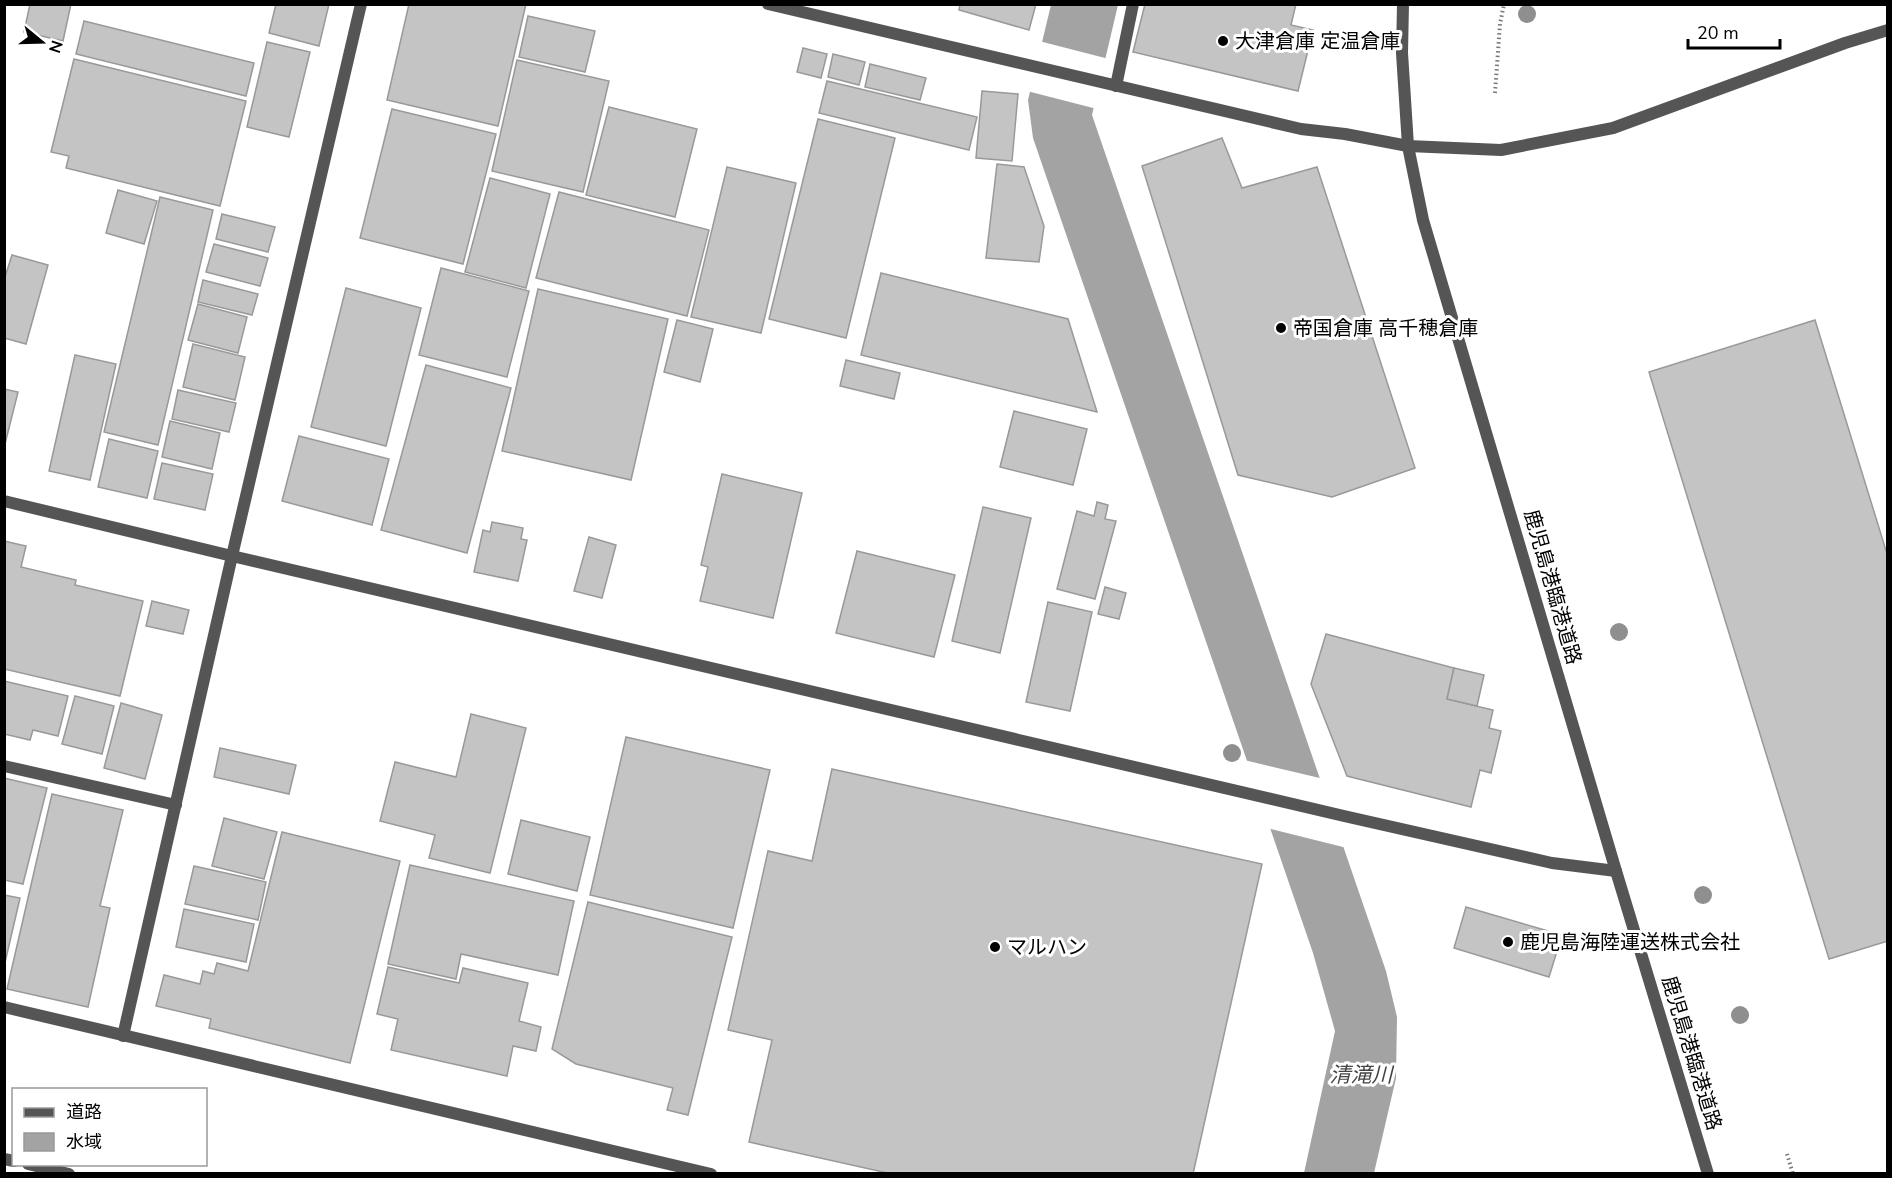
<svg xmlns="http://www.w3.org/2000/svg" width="1892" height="1178" font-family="'Nunito Sans','Noto Sans JP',sans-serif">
  <rect width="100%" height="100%" fill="#fff"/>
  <polygon fill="#a3a3a3" points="1051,5 1118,5 1092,115 1386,971 1397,1017 1396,1078 1374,1173 1304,1173 1335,1031 1313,953 1033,138 1028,100"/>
  <g fill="#fff">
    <polygon points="1039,41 1109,59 1097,109 1027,91"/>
    <polygon points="1244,760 1324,779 1347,848 1267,828"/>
  </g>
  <g fill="#c4c4c4" stroke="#999" stroke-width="1.5">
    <polygon points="30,4 71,4 63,41 24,32"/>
    <polygon points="276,4 329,4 319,46 269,33"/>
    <polygon points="409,4 526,4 498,126 387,100"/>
    <polygon points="960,4 1036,4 1029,30 959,10"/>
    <polygon points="1145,4 1296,4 1291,25 1313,30 1298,91 1133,52"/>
    <polygon points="528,16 595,31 585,72 519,57"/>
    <polygon points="84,21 254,63 246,96 76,54"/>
    <polygon points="267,42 310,52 289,137 247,127"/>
    <polygon points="803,48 827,54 821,78 797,72"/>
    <polygon points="833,54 865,62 859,85 828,77"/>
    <polygon points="74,59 246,101 220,206 66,168 69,156 51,152"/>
    <polygon points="517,60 609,81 583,192 492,171"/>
    <polygon points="870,64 926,78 920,100 865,87"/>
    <polygon points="827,81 977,117 969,150 819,113"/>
    <polygon points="982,91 1018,94 1012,161 976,158"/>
    <polygon points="609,107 697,129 675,217 586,195"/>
    <polygon points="392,109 496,134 463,264 360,238"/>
    <polygon points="818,119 895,138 846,338 769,319"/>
    <polygon points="1222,138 1242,188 1317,167 1415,468 1332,497 1238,475 1142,166"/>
    <polygon points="997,164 1024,167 1044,226 1039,262 986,258"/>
    <polygon points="727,167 796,183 761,333 691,317"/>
    <polygon points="490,178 550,194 526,288 465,272"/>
    <polygon points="118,190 157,201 144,244 106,233"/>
    <polygon points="559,192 709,230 687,316 536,278"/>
    <polygon points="160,197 213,210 158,445 104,432"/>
    <polygon points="222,214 275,227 268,252 216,239"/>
    <polygon points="214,244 268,258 260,286 206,272"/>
    <polygon points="12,255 48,265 26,344 4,338 4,280"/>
    <polygon points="441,268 529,291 507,377 419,355"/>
    <polygon points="881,273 1068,319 1097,412 861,355"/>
    <polygon points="203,280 258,294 252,315 198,302"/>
    <polygon points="346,288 421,308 386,446 311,427"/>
    <polygon points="538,289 668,319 631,480 502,451"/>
    <polygon points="198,304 247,317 238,353 188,340"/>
    <polygon points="677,320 713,329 700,382 664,372"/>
    <polygon points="1815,320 1888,557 1888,941 1829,959 1649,372"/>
    <polygon points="193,344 245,357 235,400 183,387"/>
    <polygon points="75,355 116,364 90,480 49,471"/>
    <polygon points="846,360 900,373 894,399 840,386"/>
    <polygon points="426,365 511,388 467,553 381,530"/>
    <polygon points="4,389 18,392 4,448"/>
    <polygon points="178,390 236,403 229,432 172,419"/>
    <polygon points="1014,411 1087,429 1073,485 1000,467"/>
    <polygon points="170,421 220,433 212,469 162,457"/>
    <polygon points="299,436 389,459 372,525 282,501"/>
    <polygon points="109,439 158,451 147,498 98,487"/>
    <polygon points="162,463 213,474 205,510 154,499"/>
    <polygon points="722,474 802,493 773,618 700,601 708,567 701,565"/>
    <polygon points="1097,502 1108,505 1105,519 1116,521 1095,599 1057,589 1077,511 1094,516"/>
    <polygon points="983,507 1031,518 1000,653 952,641"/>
    <polygon points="492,522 523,528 521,539 527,540 518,581 474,572 483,530 490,532"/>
    <polygon points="589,537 616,545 602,598 574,591"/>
    <polygon points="4,541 26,546 21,567 76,580 75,585 143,601 120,696 4,669"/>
    <polygon points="857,551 955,575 934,657 836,633"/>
    <polygon points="1105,587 1126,593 1119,619 1098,614"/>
    <polygon points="152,601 189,610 183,634 146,626"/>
    <polygon points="1048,602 1092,612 1070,711 1026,702"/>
    <polygon points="1326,634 1454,668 1447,699 1493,710 1489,728 1501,731 1491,773 1480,770 1471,807 1347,776 1311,684"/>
    <polygon points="1454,668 1484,675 1477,706 1447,699"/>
    <polygon points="4,681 68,696 58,736 33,730 30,740 4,734"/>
    <polygon points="75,696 114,706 102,754 62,744"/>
    <polygon points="121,703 162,715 145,779 104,768"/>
    <polygon points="471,714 526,728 490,873 429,858 435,835 380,821 395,762 456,777"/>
    <polygon points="626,737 770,770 733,928 590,895"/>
    <polygon points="220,748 296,765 289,794 214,777"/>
    <polygon points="832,769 1262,864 1193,1174 892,1174 749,1142 772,1040 728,1030 768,851 812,861"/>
    <polygon points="4,778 47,788 23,884 4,880"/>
    <polygon points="52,794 123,810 100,906 110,908 88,1007 7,989"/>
    <polygon points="224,818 277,832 264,879 212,866"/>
    <polygon points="521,820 590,837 577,891 508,874"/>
    <polygon points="282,832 400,861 350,1063 209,1028 211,1019 156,1006 164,975 200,984 203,971 214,974 217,963 248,971"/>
    <polygon points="410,865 574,901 558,975 461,954 456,979 388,964"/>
    <polygon points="194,866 266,882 258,920 185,904"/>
    <polygon points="4,895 20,898 4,967"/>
    <polygon points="588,902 732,937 688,1115 667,1110 673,1088 576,1064 552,1049"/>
    <polygon points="1466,907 1562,935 1549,977 1454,948"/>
    <polygon points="184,909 254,924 246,962 176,947"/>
    <polygon points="388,967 459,983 463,968 528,983 519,1021 541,1027 536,1051 513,1046 507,1076 391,1050 398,1019 377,1014"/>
  </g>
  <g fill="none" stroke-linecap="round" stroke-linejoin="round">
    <g stroke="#777" stroke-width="4" stroke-dasharray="1.5 3" stroke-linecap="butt">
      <polyline points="1495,93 1500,24 1504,4"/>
      <polyline points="1787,1154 1793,1174"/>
    </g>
    <polyline stroke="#555" stroke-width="12" points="1408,146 1501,150 1613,128 1845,43 1888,30"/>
    <g stroke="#555" stroke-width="12">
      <polyline points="768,4 1301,129 1345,134 1408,146"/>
      <polyline points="1116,86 1133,4"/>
      <polyline points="4,501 232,556 1344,816 1552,863 1616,871"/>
      <polyline points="4,766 176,805"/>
      <polyline points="4,1007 711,1174"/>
      <polyline points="123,1036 232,556 361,4"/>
    </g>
    <g stroke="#555" stroke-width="12">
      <polyline points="1403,4 1402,53 1408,146 1423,220 1616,871 1708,1174"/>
      <polyline points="4,1159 14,1161"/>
      <polyline points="28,1164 69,1174"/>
    </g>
  </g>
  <g fill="#8f8f8f">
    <circle cx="1527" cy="14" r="9"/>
    <circle cx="1619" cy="632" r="9"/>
    <circle cx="1232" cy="753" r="9"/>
    <circle cx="1703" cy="895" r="9"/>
    <circle cx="1740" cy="1015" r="9"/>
  </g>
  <g fill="#000" stroke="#fff" stroke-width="2">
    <circle cx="1223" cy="41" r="6"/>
    <circle cx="1281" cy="328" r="6"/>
    <circle cx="1508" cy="942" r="6"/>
    <circle cx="995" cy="947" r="6"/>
  </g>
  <g text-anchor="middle" stroke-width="6" stroke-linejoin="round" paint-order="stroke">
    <g font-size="20" fill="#000" stroke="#fff" text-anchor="start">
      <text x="1235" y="48">大津倉庫 定温倉庫</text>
      <text x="1293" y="335">帝国倉庫 高千穂倉庫</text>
      <text x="1520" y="949">鹿児島海陸運送株式会社</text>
      <text x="1007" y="954">マルハン</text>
    </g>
    <g font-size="20" fill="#000" stroke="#fff">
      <text transform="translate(1553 587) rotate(74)" y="7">鹿児島港臨港道路</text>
      <text transform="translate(1692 1053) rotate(73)" y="7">鹿児島港臨港道路</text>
    </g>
    <g font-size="21" font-style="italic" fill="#444" stroke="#fff">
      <text x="1361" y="1082">清滝川</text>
    </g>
  </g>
  <rect width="1892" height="1178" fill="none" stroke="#000000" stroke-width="12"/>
  <rect x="12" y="1088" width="195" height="78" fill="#ffffff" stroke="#999999" stroke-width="1.5"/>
  <rect x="24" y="1108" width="30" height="9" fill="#555555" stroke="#999999" stroke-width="1.5"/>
  <text x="66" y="1118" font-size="18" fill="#000000">道路</text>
  <rect x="24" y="1133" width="30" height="18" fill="#a3a3a3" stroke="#999999" stroke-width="1.5"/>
  <text x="66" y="1148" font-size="18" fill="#000000">水域</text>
  <g transform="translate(42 42) rotate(109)" stroke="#ffffff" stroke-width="4.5" paint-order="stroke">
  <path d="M0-4.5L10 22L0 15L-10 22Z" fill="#000000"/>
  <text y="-9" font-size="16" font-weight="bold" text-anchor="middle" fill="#000000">N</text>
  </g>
  <path d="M1688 39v9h92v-9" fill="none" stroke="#000000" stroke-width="3"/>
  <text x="1697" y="39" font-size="18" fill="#000000" stroke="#ffffff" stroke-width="4.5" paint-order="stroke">20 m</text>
</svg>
